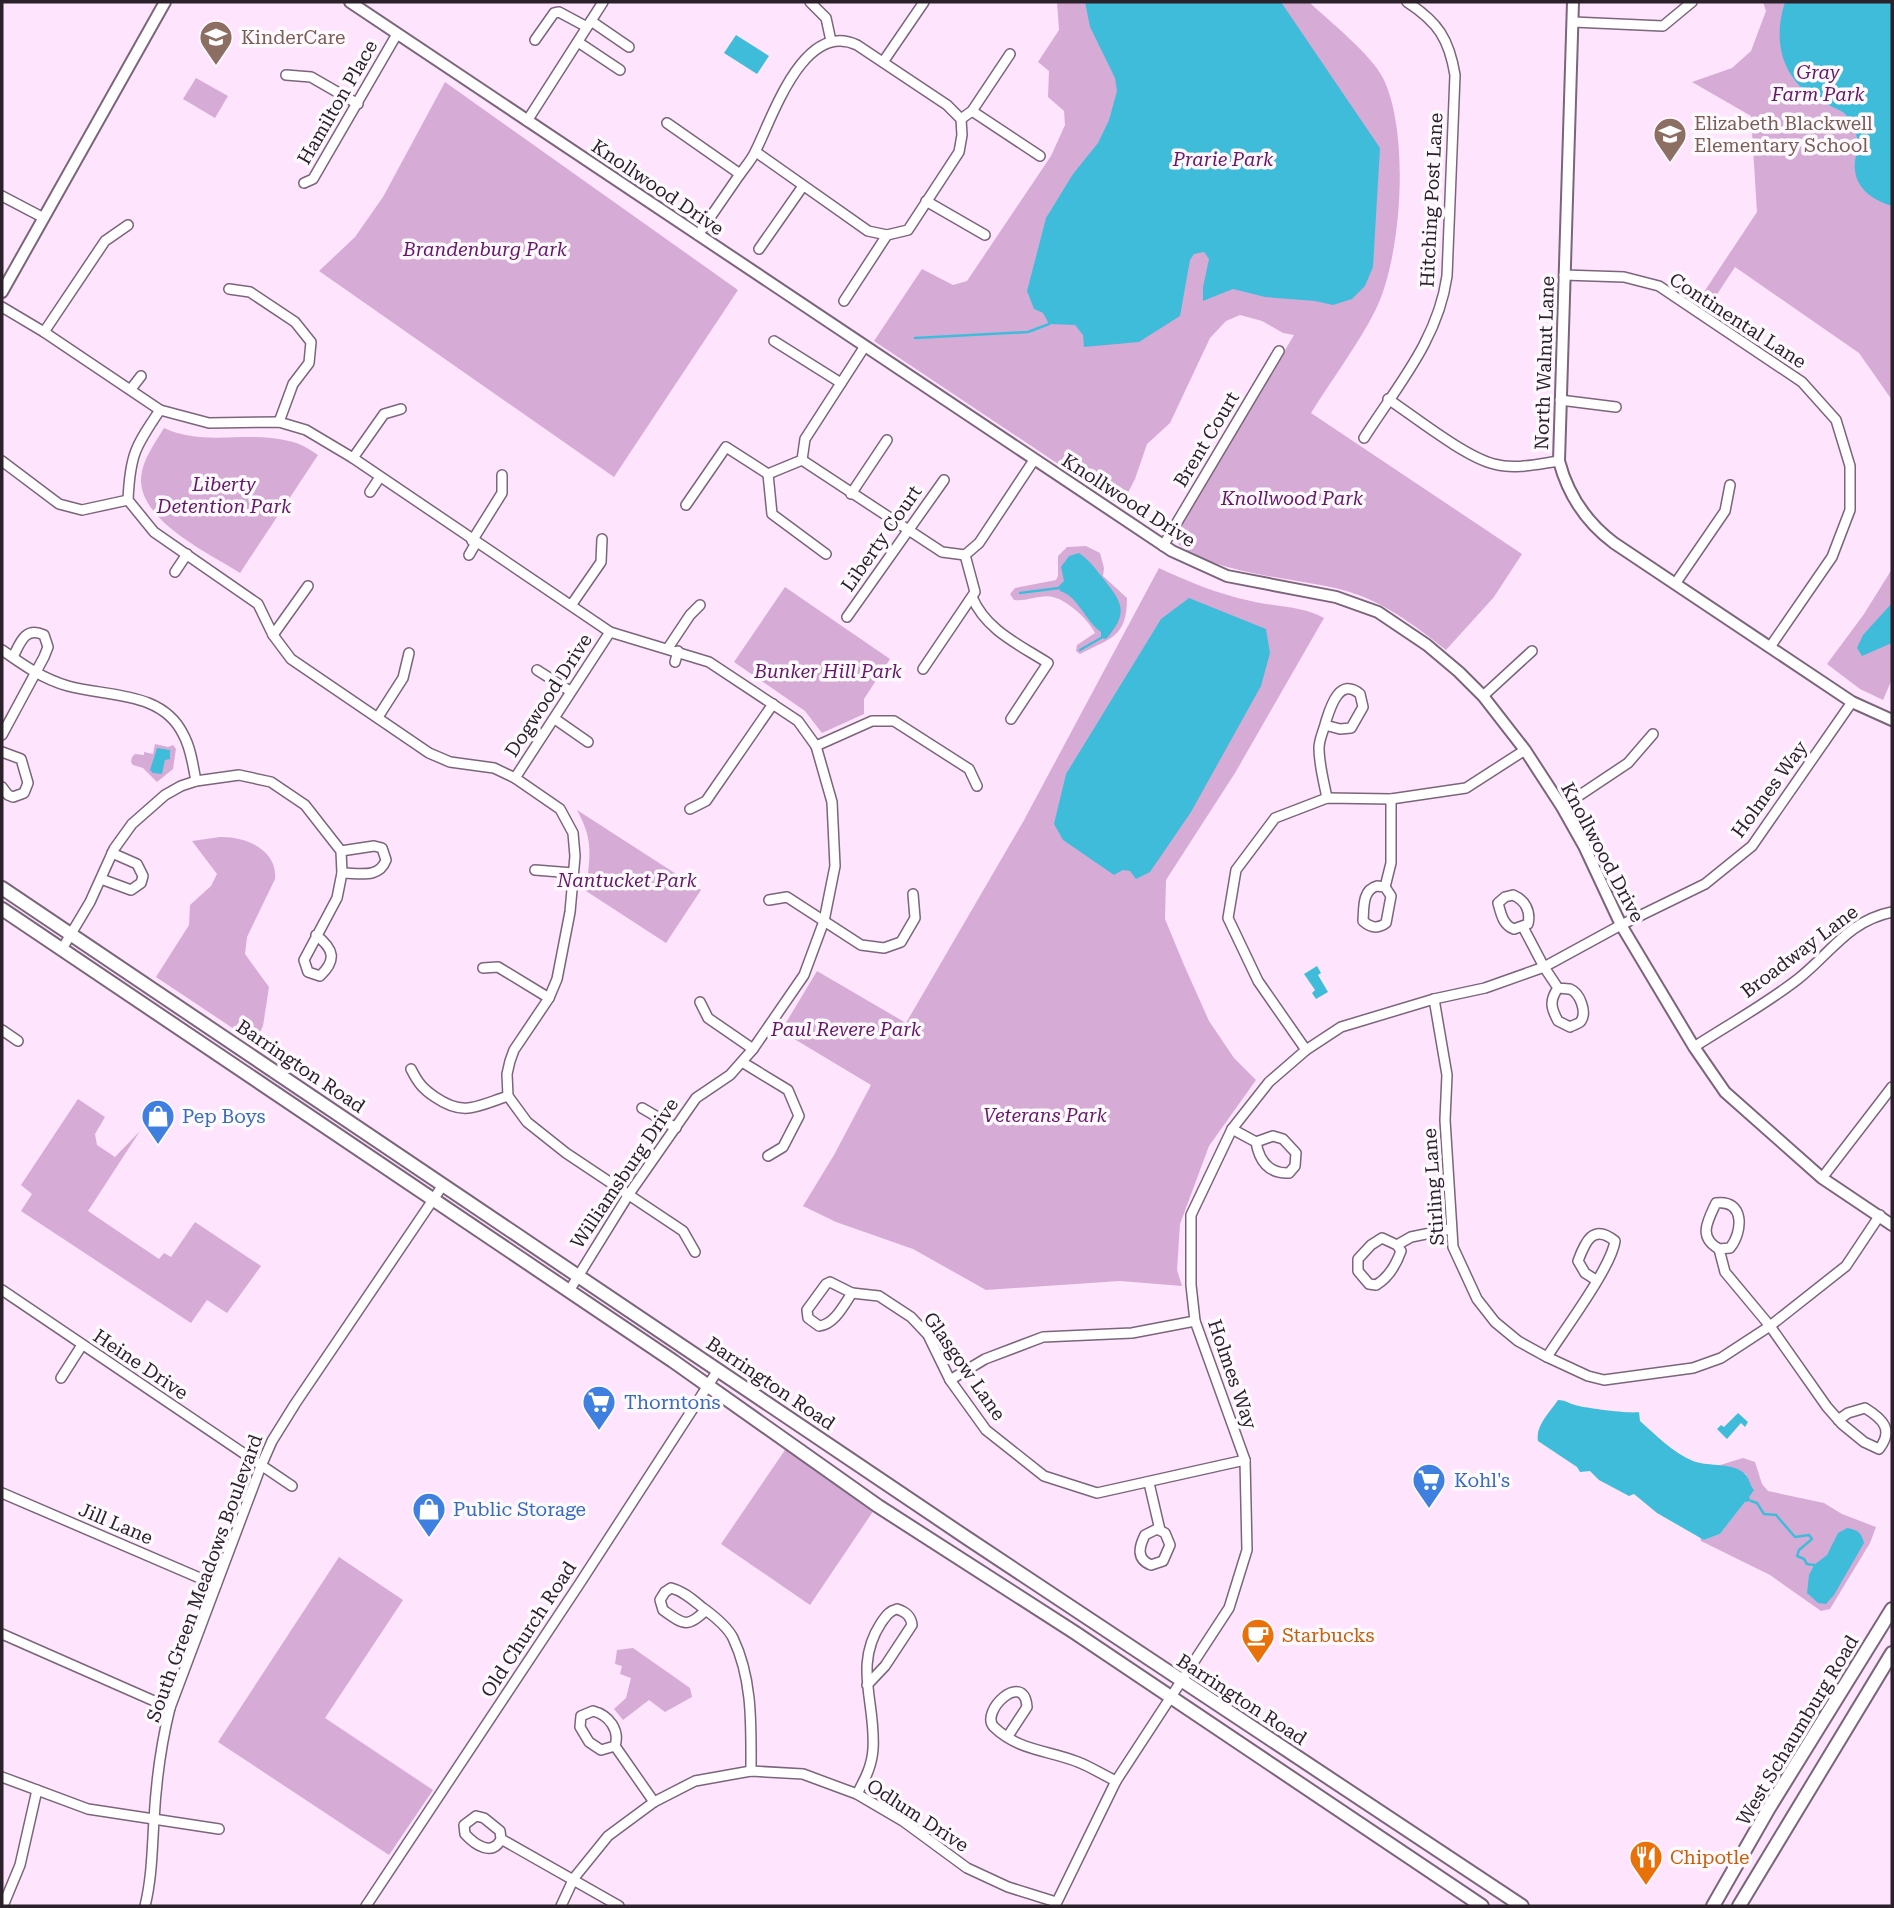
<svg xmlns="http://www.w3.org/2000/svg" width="1894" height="1908" font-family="'Roboto Serif',serif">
  <rect width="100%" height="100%" fill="#fee4fd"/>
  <g fill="#d6acd6">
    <path d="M1057,2H1309C1329,21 1371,54 1383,78C1410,132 1402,256 1376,309C1358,345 1332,379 1311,413L1522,554L1494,597L1446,650C1413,624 1380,599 1339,589C1295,578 1206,573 1175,541V535L1294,335L1283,333L1262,321L1240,315L1226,321L1210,338L1170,423L1147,444L1135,479L1121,506L874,341L922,269L953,285L967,281L1051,156L1065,125L1064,111L1048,97L1049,71L1038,62L1059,30Z"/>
    <polygon points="1763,2 1892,2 1892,400 1859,353 1735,267 1710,305 1700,298 1757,212 1751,116 1692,82 1732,68 1751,51 1766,11"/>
    <polygon points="196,78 228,96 215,118 183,99"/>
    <polygon points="445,82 738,290 614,477 319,271 355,237 383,197"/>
    <path d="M164,428C205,447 247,430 289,441C300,443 309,449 318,455L240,573C209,553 139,521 141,478C142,460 155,443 164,428Z"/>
    <path d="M1086,546L1100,553L1104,568L1103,576L1127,598C1127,638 1110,638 1080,654L1076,651L1077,645L1095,633C1088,619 1068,601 1053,597C1040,594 1026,602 1014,600L1010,594L1015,588L1056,580L1058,576V556L1067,547Z"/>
    <path d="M1159,568C1189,582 1218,594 1251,601C1275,607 1303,606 1324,618L1235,773L1166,880L1165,919L1184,965L1209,1021L1234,1058L1256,1080L1209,1146L1180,1224L1177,1270L1182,1286L1120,1281L986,1290L913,1249L836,1222L803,1206L834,1155L871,1085L781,1031L817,971L906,1023L1023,822Z"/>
    <polygon points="1892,569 1892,679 1883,700 1860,689 1827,664 1864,614"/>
    <polygon points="785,587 890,659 864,699 864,714 822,733 805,711 734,662"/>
    <polygon points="155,744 168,747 173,745 176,749 173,769 157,782 143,768 133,765 131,762 132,757 135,754 144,755 144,752 153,754"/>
    <path d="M577,810L701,890L666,943L586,891C590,856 594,841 577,810Z"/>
    <path d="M220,837C245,836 278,850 275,879L247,937L245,954L269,987L263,1026L255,1043L156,977L189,925L190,905L211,886L217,874L192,841Z"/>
    <polygon points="78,1099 105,1117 95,1134 97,1145 115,1157 140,1131 88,1211 159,1259 164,1253 171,1257 195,1222 261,1266 227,1313 207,1300 191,1323 21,1211 32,1194 21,1185"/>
    <polygon points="787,1447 876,1507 810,1605 721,1544"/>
    <polygon points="1743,1458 1755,1462 1762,1484 1768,1491 1824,1503 1842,1514 1876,1527 1870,1543 1830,1609 1821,1611 1770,1575 1701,1541 1700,1537 1704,1540 1720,1534 1745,1502 1750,1486 1746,1474 1733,1468 1717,1466"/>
    <polygon points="339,1557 403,1600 325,1718 433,1790 389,1855 218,1742"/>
    <polygon points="633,1648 690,1688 692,1697 665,1712 649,1700 623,1720 614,1709 626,1698 631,1678 620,1674 622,1666 615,1664 617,1650"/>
  </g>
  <g fill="#40bcdb">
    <polygon points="1085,2 1281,2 1380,148 1373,267 1365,286 1352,299 1333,305 1315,301 1265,297 1233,289 1203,301 1203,287 1209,259 1204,252 1194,254 1190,260 1180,316 1139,342 1084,347 1083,335 1075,325 1049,324 1043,313 1034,309 1027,291 1046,218 1073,174 1098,143 1109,120 1117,91 1115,78 1090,27"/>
    <path d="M1785,2H1892V206C1871,200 1852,186 1855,161C1855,156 1858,151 1858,145C1859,138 1851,122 1846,115C1841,109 1826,105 1818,100C1782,79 1772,41 1785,2Z"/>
    <polygon points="736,35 769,56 757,74 724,53"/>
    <path d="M1079,553C1089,560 1095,568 1102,577C1122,602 1130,612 1106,639L1101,638V632C1085,621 1078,596 1060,591L1059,586L1064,581L1061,567L1069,556Z"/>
    <polygon points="1189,598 1266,629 1270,653 1261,686 1191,812 1150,872 1136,879 1130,871 1123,870 1114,875 1063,840 1054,824 1066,774 1161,619"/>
    <polygon points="1892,603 1892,643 1862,656 1857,648 1863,635"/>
    <polygon points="157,748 170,750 170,759 165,760 162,774 153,773 150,770"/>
    <polygon points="1317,966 1321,973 1318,975 1328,992 1316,999 1312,993 1315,990 1304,974"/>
    <path d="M1558,1400C1565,1400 1568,1403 1575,1405C1584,1408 1631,1414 1639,1412L1640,1421C1656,1435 1673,1453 1693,1461C1708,1467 1736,1462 1746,1475C1750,1480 1750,1486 1754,1490L1749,1497L1751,1501L1745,1502L1720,1534L1704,1540L1657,1513L1634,1494L1629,1496L1599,1480L1590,1471L1580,1472L1577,1467L1538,1441C1535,1426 1550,1412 1558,1400Z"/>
    <polygon points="1738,1413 1748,1422 1745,1427 1741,1423 1727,1439 1717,1429 1721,1425 1724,1427"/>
    <path d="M1847,1528C1858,1530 1861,1532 1864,1543L1834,1595L1826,1604L1818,1603L1807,1593L1809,1575L1814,1565L1827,1555L1838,1533Z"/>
  </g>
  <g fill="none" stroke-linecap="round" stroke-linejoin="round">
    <g stroke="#40bcdb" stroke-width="2.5">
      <polyline points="915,338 1028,332 1049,324"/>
      <polyline points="1020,593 1059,588"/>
      <polyline points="1080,650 1101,638"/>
      <polyline points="1751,1501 1757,1503 1764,1514 1776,1515 1795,1537 1809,1535 1812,1539 1799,1550 1797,1556 1804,1559 1807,1564 1814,1565"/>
    </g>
    <defs>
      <g id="minor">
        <polyline points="810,2 826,18 831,41"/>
        <polyline points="591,21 629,47"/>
        <polyline points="1573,22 1663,26 1692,2"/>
        <polyline points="535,40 554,13 559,12 587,27"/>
        <polyline points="578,42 620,70"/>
        <polyline points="883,62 924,2"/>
        <polyline points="286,75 311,77 358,104"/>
        <polyline points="972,111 1040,156"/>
        <polyline points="961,119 972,111 1010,54"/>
        <polyline points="527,121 603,2"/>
        <polyline points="667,123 740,174"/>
        <polyline points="304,183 313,179 397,34"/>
        <polyline points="2,196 42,217"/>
        <polyline points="926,201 985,235"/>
        <path d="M698,235C711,216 725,196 738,177C744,168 752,160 756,150C773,116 804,20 857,45L947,105L961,119L962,135L959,152L908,230L887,235L868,231L756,152"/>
        <polyline points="759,249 803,186"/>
        <polyline points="1564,275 1624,277 1659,286 1802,382 1836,420 1850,466 1850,510 1832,557 1770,647"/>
        <polyline points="229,289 250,292 295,322 311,342 309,363 293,384 279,422"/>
        <polyline points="844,301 887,235"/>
        <polyline points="2,307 44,332 160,410 209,423 279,422 306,430 353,458 610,632 709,662 798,721 816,746 832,802 835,866 824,921 804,975 753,1049 730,1075 696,1098 629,1194 569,1291"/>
        <polyline points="44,332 105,241 128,225"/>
        <polyline points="774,341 841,383"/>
        <polyline points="131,389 141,376"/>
        <path d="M1388,399C1415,417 1465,457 1494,464C1515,470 1538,464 1559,461"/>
        <polyline points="1560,400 1616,407"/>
        <path d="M160,410C135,447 130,455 128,500L154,532L258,604L273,635L291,659L429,753L450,762L494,768L515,778L560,809L573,833L575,856L570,912L557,979L549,998L514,1050L510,1061L507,1074L508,1096L527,1122L566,1153L683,1231L695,1252"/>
        <path d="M1364,438C1397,386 1438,340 1447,276L1455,75C1449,39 1438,22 1407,2"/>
        <polyline points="353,458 384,414 401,409"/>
        <polyline points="802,460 942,552 965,555 979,543 1034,460"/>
        <polyline points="802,460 805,439 865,346"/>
        <polyline points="2,461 59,504 82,510 128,500"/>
        <polyline points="768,474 772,514 826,554"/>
        <polyline points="768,474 802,460"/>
        <polyline points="370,492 380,477"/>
        <polyline points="851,494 887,440"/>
        <polyline points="686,505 726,447 768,474"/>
        <polyline points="472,541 502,493 502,475"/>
        <polyline points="1163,546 1279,351"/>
        <polyline points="469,555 476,543"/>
        <polyline points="175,572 187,554"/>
        <polyline points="1675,584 1725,511 1730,485"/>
        <path d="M972,597C986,630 1018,644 1048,663L1011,719"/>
        <polyline points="572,604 601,562 602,539"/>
        <polyline points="847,617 944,480"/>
        <polyline points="273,635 308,586"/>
        <polyline points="668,648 690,615 700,605"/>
        <path d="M2,650C23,665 43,679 68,686C108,697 162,691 183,734C191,748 193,766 196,781"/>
        <polyline points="675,662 678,651"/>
        <polyline points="923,669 975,592 965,555"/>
        <polyline points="537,670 570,691"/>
        <polyline points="1483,696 1532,651"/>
        <polyline points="378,717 403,678 409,653"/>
        <polyline points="555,719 588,742"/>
        <path d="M1325,725L1340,729L1351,728L1363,707L1360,694C1340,677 1331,705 1326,721C1324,730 1319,739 1319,748C1319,765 1324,782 1327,798"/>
        <path d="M2,735L44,657L48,647L44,635C25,626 20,643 13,657"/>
        <polyline points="816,746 872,721 894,721 969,769 977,786"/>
        <polyline points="2,752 21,759 28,783 24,793 13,797 8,795 2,787"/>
        <polyline points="515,778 610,632"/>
        <polyline points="1562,807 1628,763 1653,734"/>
        <polyline points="690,809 706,801 773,704"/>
        <path d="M341,851L374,846L382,848L386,860C379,879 359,873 342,873"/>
        <polyline points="535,870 573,873"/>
        <polyline points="101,879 131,890 141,883 143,876 137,864 112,853"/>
        <path d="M1377,886L1385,887L1391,896L1386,923C1378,929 1371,928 1363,921C1364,908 1362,890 1377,886Z"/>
        <polyline points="1385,887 1391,863 1391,799"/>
        <path d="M1513,895C1525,900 1531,911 1528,924L1514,929C1503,925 1501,914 1498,903L1505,897Z"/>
        <polyline points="769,900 787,897 861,945 884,948 901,942 915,918 913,894"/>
        <path d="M1523,927L1544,967L1558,988C1559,988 1569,989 1570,989C1580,993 1587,1012 1581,1021C1579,1024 1573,1025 1570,1027L1558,1021C1551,1008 1549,1001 1558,988"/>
        <path d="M62,949L90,902L114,849L132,824L165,795L181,786L196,781L239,775L271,782L305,805L341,851L342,873L337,898L304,960L308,972L320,976C337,960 334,949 316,935"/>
        <polyline points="483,968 498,967 549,998"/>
        <polyline points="1434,999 1447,1075 1445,1120 1453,1247 1477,1299 1495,1322 1518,1341 1547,1357 1588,1376 1604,1380 1693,1368 1721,1358 1770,1326 1846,1266 1880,1215"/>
        <polyline points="700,1002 708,1018 753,1049"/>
        <polyline points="2,1030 18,1041"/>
        <path d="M1694,1047C1728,1025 1766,1004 1798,979C1831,953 1848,921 1892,912"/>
        <polyline points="1306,1050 1258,981 1228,918 1236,870 1275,818 1327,798 1391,799 1466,788 1525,750"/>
        <polyline points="742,1062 788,1090 799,1116 783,1147 768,1156"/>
        <path d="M411,1069C418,1083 423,1089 435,1097C464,1117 477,1106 508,1096"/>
        <polyline points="642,1108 676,1128"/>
        <polyline points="1232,1129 1256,1142"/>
        <path d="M1273,1136L1283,1139L1296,1153L1295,1166L1289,1173C1268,1174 1259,1160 1256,1142Z"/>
        <polyline points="1822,1178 1892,1087"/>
        <path d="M1382,1238L1397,1245L1401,1251C1396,1265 1388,1278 1376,1285L1369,1284L1358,1271V1259L1371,1245Z"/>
        <polyline points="1397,1245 1411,1237 1450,1229"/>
        <path d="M1719,1249L1730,1248C1743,1232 1745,1199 1716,1203C1707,1222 1698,1237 1719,1249L1725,1272L1770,1326L1827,1407L1842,1424L1864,1442L1879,1449C1894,1430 1883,1419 1865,1408L1848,1413L1838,1420"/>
        <path d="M830,1282L852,1293C844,1305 834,1325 819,1326L808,1318L807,1310L826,1284Z"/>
        <polyline points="2,1290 292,1486"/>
        <polyline points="852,1293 879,1296 911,1317 928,1335 950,1380 986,1430 1044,1476 1097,1493 1245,1460"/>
        <path d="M1547,1357C1564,1330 1611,1268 1615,1241C1593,1223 1585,1242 1578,1261L1585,1273L1596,1280"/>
        <polyline points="61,1378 82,1345"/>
        <polyline points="950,1380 985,1359 1043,1337 1132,1333 1195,1321"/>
        <polyline points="1149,1483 1160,1530"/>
        <polyline points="2,1493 216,1585"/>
        <path d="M1157,1529L1165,1533L1170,1545L1163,1561L1151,1565C1136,1559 1139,1547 1145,1535Z"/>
        <path d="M706,1610C687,1629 683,1624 663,1610L660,1600L665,1592L671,1588C683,1591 693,1600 703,1608C714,1616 727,1626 733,1638C753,1680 751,1726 751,1771"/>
        <polyline points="2,1634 170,1708"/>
        <path d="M1008,1736L1027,1707C1024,1669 979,1712 994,1727C1019,1751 1048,1750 1078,1762C1091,1767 1103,1775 1116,1781"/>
        <path d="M615,1746L601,1750L589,1742L580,1727L581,1716L593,1711C609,1715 620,1730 615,1746L654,1802"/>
        <polyline points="2,1777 88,1809 219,1829"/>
        <path d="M857,1794C865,1779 872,1766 873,1749C876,1702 853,1666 881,1623C886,1616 889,1611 897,1609C906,1612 911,1616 912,1625L885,1666L867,1685"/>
        <path d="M501,1839C493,1857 475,1845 465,1834L464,1825L476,1816L484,1818L500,1831L501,1839L619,1906"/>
        <polyline points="3,1906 20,1865 37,1790"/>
        <path d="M145,1906C152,1877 152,1850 154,1820C156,1783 161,1744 170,1708L261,1466L272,1441L295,1404L443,1185"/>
        <polyline points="366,1906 580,1583 718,1370"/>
        <polyline points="561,1906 574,1878 608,1836 654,1802 695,1781 751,1771 803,1774 857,1794 903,1821 967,1868 1008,1887 1056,1902"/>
        <polyline points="1055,1906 1116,1781 1229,1608 1247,1550 1245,1460 1195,1321 1191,1285 1191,1215 1232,1129 1269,1082 1306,1050 1341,1027 1434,999 1485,988 1544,967 1621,925 1705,884 1752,846 1852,702"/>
      </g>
      <g id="tertiary">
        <polyline points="350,2 1172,551 1227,576 1336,597 1378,612 1427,645 1459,672 1483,696 1525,750 1562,807 1584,846 1621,925 1694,1047 1725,1092 1822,1178 1892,1225"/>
        <path d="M1573,2L1559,461C1568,495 1586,522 1614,543L1852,702L1892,720"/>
        <polyline points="2,292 165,2"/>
      </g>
      <g id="secondary">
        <polyline points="2,888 967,1538 1522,1906"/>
        <polyline points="2,909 673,1361 878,1506 1074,1632 1482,1906"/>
        <polyline points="1713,1906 1769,1808 1892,1609"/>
        <polyline points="1739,1906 1892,1653"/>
      </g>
    </defs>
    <use href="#minor" stroke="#7b657b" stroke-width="12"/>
    <use href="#tertiary" stroke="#7b657b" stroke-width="14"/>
    <use href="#secondary" stroke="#7b657b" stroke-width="16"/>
    <use href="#minor" stroke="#fff" stroke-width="9"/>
    <use href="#tertiary" stroke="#fff" stroke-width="10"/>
    <use href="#secondary" stroke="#fff" stroke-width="12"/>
  </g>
  <defs>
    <symbol id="school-pin" viewBox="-11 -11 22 30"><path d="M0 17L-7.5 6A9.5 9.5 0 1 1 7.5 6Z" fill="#8d6e63" stroke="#fef9fe"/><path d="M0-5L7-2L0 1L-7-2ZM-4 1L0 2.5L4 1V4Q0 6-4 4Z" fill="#fff"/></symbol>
    <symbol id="shop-pin" viewBox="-11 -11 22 30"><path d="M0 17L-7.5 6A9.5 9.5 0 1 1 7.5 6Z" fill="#3f7fe0" stroke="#fef9fe"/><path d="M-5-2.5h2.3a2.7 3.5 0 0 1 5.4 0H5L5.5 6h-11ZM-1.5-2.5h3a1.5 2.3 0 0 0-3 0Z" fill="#fff"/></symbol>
    <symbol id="supermarket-pin" viewBox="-11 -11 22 30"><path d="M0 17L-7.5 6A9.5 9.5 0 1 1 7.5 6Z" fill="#3f7fe0" stroke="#fef9fe"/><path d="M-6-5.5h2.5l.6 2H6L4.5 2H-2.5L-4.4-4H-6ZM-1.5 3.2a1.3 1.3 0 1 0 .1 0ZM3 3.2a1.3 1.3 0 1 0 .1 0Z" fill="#fff"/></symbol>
    <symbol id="cafe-pin" viewBox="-11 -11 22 30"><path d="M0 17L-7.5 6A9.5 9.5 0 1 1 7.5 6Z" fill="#e8710a" stroke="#fef9fe"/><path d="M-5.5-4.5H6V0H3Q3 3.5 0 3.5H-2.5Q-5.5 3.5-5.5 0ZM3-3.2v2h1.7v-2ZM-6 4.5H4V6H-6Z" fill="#fff"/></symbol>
    <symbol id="restaurant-pin" viewBox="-11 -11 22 30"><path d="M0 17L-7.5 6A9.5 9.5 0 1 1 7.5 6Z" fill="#e8710a" stroke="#fef9fe"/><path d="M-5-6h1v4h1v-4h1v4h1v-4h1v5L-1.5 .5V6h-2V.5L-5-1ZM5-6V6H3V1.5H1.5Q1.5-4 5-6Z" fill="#fff"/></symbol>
  </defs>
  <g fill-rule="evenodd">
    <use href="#school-pin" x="197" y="18" width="38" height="52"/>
    <use href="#school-pin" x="1651" y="115" width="38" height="52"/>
    <use href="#shop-pin" x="139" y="1097" width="38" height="52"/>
    <use href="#supermarket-pin" x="580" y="1383" width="38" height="52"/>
    <use href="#supermarket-pin" x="1410" y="1461" width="38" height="52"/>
    <use href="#shop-pin" x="410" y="1490" width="38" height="52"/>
    <use href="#cafe-pin" x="1239" y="1616" width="38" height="52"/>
    <use href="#restaurant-pin" x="1627" y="1838" width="38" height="52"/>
  </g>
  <g text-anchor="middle" stroke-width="7" stroke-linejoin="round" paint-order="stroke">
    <g font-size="19" fill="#785e54" stroke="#fef9fe" text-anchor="start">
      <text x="241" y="44">KinderCare</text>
      <text x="1694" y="130">Elizabeth Blackwell<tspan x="1694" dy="22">Elementary School</tspan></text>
    </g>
    <g font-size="19" font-style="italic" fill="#651867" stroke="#fef9fe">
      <text x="1818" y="79">Gray<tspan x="1818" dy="22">Farm Park</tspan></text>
      <text x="1223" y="166">Prarie Park</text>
      <text x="485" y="256">Brandenburg Park</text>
      <text x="224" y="491">Liberty<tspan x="224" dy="22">Detention Park</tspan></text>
      <text x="1292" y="505">Knollwood Park</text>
      <text x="828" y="678">Bunker Hill Park</text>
      <text x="627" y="887">Nantucket Park</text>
      <text x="846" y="1036">Paul Revere Park</text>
      <text x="1045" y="1122">Veterans Park</text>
    </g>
    <g font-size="19" fill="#2a212a" stroke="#fef9fe">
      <text transform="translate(337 102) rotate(-60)" y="7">Hamilton Place</text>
      <text transform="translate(658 187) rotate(34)" y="7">Knollwood Drive</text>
      <text transform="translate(1431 200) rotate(-87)" y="7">Hitching Post Lane</text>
      <text transform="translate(1738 320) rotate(33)" y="7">Continental Lane</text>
      <text transform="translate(1544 363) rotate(-88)" y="7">North Walnut Lane</text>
      <text transform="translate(1206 439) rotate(-59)" y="7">Brent Court</text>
      <text transform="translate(1129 500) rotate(33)" y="7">Knollwood Drive</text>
      <text transform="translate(881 538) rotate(-55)" y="7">Liberty Court</text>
      <text transform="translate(548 695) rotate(-57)" y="7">Dogwood Drive</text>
      <text transform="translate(1769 789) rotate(-54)" y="7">Holmes Way</text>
      <text transform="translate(1603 852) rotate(62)" y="7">Knollwood Drive</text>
      <text transform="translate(1799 951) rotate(-37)" y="7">Broadway Lane</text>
      <text transform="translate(301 1066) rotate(34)" y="7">Barrington Road</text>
      <text transform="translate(624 1173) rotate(-56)" y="7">Williamsburg Drive</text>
      <text transform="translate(1433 1187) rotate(-94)" y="7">Stirling Lane</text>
      <text transform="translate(141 1364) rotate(34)" y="7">Heine Drive</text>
      <text transform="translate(965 1366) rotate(55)" y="7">Glasgow Lane</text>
      <text transform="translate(1233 1374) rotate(71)" y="7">Holmes Way</text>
      <text transform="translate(771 1383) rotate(34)" y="7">Barrington Road</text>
      <text transform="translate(116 1523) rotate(23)" y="7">Jill Lane</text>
      <text transform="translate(204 1578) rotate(-70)" y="7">South Green Meadows Boulevard</text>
      <text transform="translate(528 1629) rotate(-57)" y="7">Old Church Road</text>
      <text transform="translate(1242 1699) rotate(33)" y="7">Barrington Road</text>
      <text transform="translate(1797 1730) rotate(-59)" y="7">West Schaumburg Road</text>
      <text transform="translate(918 1815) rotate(33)" y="7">Odlum Drive</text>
    </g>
    <g font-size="19" fill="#366cbe" stroke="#fef9fe" text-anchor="start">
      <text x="182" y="1123">Pep Boys</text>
      <text x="624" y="1409">Thorntons</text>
      <text x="1454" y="1487">Kohl's</text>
      <text x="453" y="1516">Public Storage</text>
    </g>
    <g font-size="19" fill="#c56008" stroke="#fef9fe" text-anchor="start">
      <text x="1282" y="1642">Starbucks</text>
      <text x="1670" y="1864">Chipotle</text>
    </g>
  </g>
  <rect width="1894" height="1908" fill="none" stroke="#2a212a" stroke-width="7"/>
</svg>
